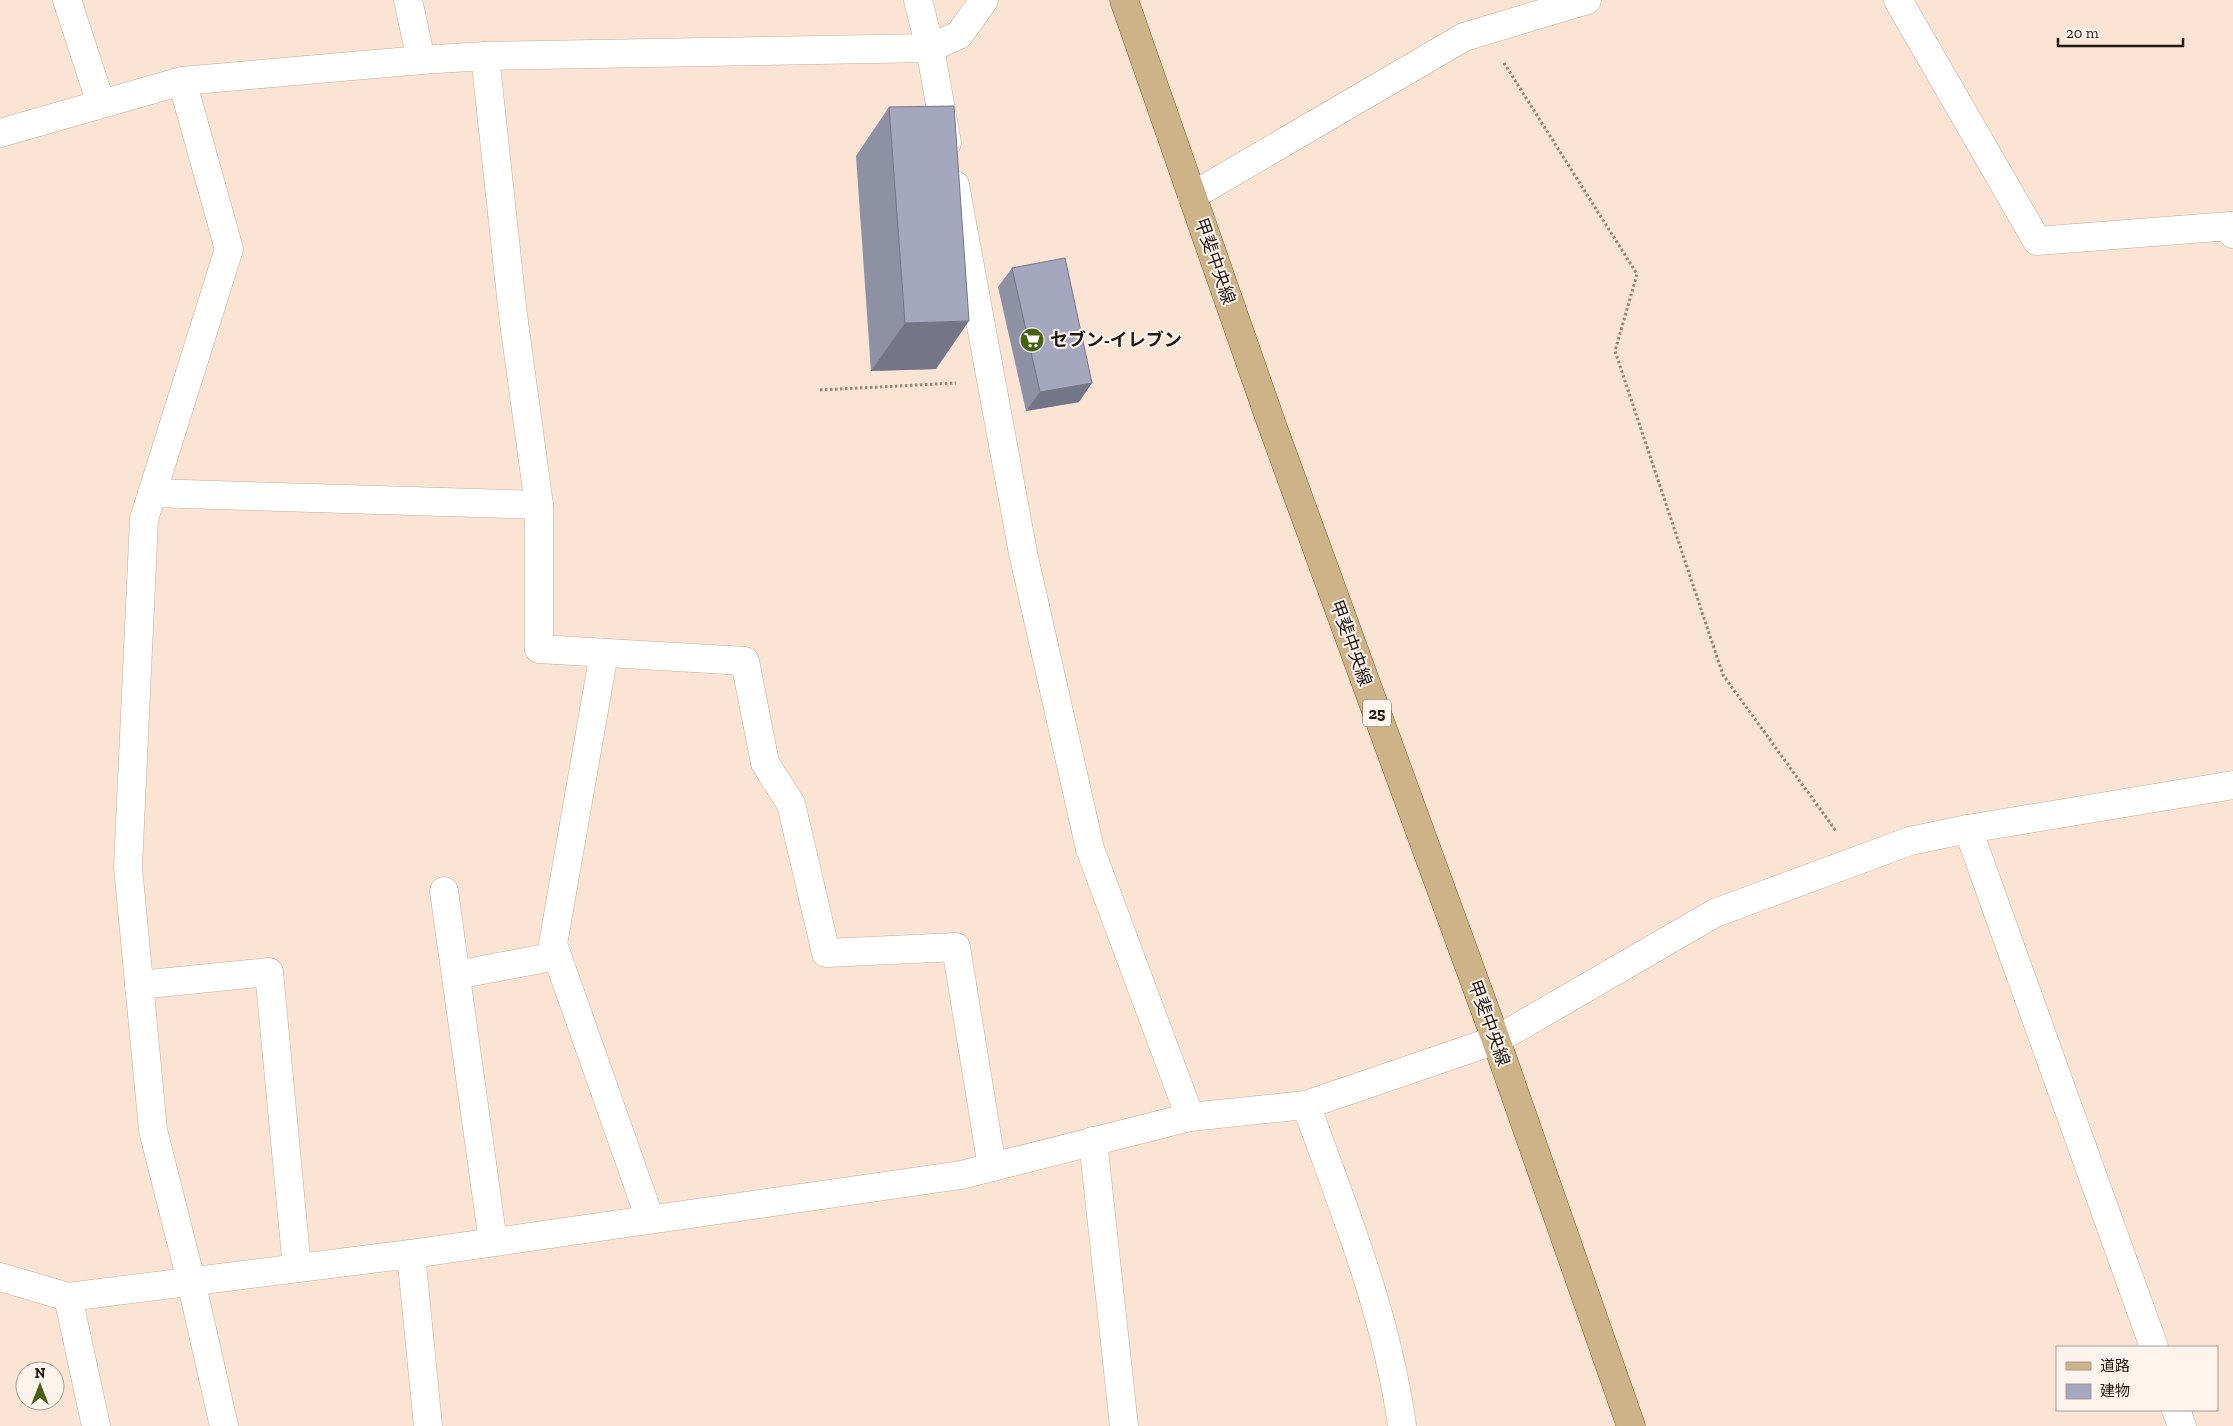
<svg xmlns="http://www.w3.org/2000/svg" width="2233" height="1426" font-family="'Zilla Slab','Noto Sans JP',serif">
  <rect width="100%" height="100%" fill="#fbe4d3"/>
  <g fill="none" stroke-linecap="round" stroke-linejoin="round">
    <defs>
      <g id="street">
        <polyline points="67,0 101,104"/>
        <polyline points="408,0 421,60"/>
        <polyline points="918,0 930,48 947,143"/>
        <polyline points="1898,0 2037,241 2230,226 2233,234"/>
        <polyline points="485,56 513,315 539,505 539,649 745,661 765,763 791,804 826,953 956,947 992,1167"/>
        <polyline points="182,81 229,249 144,519 128,867 153,1130 191,1281 224,1426"/>
        <polyline points="0,133 182,81 421,60 485,56 930,48 959,35 984,0"/>
        <polyline points="955,185 1023,553 1090,849 1190,1117"/>
        <polyline points="1192,196 1464,37 1587,0"/>
        <polyline points="152,493 539,505"/>
        <polyline points="604,653 553,944 650,1219"/>
        <polyline points="1968,829 2154,1347"/>
        <polyline points="444,891 493,1242"/>
        <polyline points="456,975 557,956"/>
        <polyline points="139,985 269,972 297,1268"/>
        <path d="M1306,1105C1344,1209 1387,1315 1402,1426"/>
        <polyline points="1093,1141 1124,1426"/>
        <polyline points="411,1254 428,1426"/>
        <polyline points="0,1277 68,1297 411,1254 961,1175 1190,1117 1306,1105 1496,1040 1715,913 1910,841 1968,829 2233,785"/>
        <polyline points="68,1297 96,1426"/>
        <polyline points="2176,1410 2182,1426"/>
      </g>
      <polyline id="primary" points="1124,0 1272,425 1496,1040 1631,1426"/>
    </defs>
    <use href="#street" stroke="#c2ac9c" stroke-width="29"/>
    <use href="#primary" stroke="#7b5c2a" stroke-width="29"/>
    <g stroke="#96867a" stroke-width="3" stroke-dasharray="2.5 2.5" stroke-linecap="butt">
      <polyline points="1504,63 1637,274 1615,351 1723,675 1836,831"/>
      <polyline points="820,390 956,383"/>
    </g>
    <use href="#street" stroke="#fff" stroke-width="28"/>
    <use href="#primary" stroke="#cdb387" stroke-width="28"/>
  </g>
  <g fill="#8e90a4">
    <polygon points="889,107 936,369 871,371 856,156"/>
    <polygon points="1012,268 1079,402 1026,411 998,287"/>
  </g>
  <g fill="#747586">
    <polygon points="969,321 936,369 871,371 905,323"/>
    <polygon points="1092,383 1079,402 1026,411 1040,392"/>
  </g>
  <g fill="#a5a7bf" stroke="#747586">
    <polygon points="954,106 969,321 905,323 889,107"/>
    <polygon points="1065,258 1092,383 1040,392 1012,268"/>
  </g>
  <defs>
    <symbol id="supermarket-disc" viewBox="-11 -11 22 22"><circle r="9.5" fill="#466111" stroke="#fef4ed"/><path d="M-6-5.5h2.5l.6 2H6L4.5 2H-2.5L-4.4-4H-6ZM-1.5 3.2a1.3 1.3 0 1 0 .1 0ZM3 3.2a1.3 1.3 0 1 0 .1 0Z" fill="#fff"/></symbol>
  </defs>
  <g fill-rule="evenodd">
    <use href="#supermarket-disc" x="1018" y="326" width="28" height="28"/>
  </g>
  <g text-anchor="middle" stroke-width="4" stroke-linejoin="round" paint-order="stroke">
    <rect fill="#fef4ed" stroke="#625953" stroke-width="1" x="1363" y="699.5" width="28" height="27" rx="4"/>
    <g font-size="16" font-weight="bold" fill="#1f1711">
      <text x="1377" y="719">25</text>
    </g>
    <g font-size="18" fill="#1f1711" stroke="#fef4ed">
      <text transform="translate(1215 261) rotate(71)" y="6">甲斐中央線</text>
      <text transform="translate(1351 643) rotate(70)" y="6">甲斐中央線</text>
      <text transform="translate(1489 1023) rotate(70)" y="6">甲斐中央線</text>
    </g>
    <g font-size="18" font-weight="bold" fill="#1f1711" stroke="#fef4ed" text-anchor="start">
      <text x="1050" y="346">セブン-イレブン</text>
    </g>
  </g>
  <rect x="2056" y="1346" width="162" height="65" fill="#fef4ed" stroke="#a59c95"/>
  <rect x="2066" y="1362" width="25" height="8" fill="#cdb387" stroke="#a59c95"/>
  <text x="2100" y="1371" font-size="15" fill="#1f1711">道路</text>
  <rect x="2066" y="1384" width="25" height="15" fill="#a5a7bf" stroke="#a59c95"/>
  <text x="2100" y="1396" font-size="15" fill="#1f1711">建物</text>
  <g transform="translate(40 1386)"><circle r="24" fill="#fef4ed" stroke="#a59c95"/>
  <path d="M0-4L9 19L0 12L-9 19Z" fill="#466111"/>
  <text y="-8" font-size="14" font-weight="bold" text-anchor="middle" fill="#1f1711">N</text>
  </g>
  <path d="M2058 38v8h125v-8" fill="none" stroke="#1f1711" stroke-width="2.5"/>
  <text x="2066" y="38" font-size="15" fill="#1f1711" stroke="#fef4ed" stroke-width="4" paint-order="stroke">20 m</text>
</svg>
